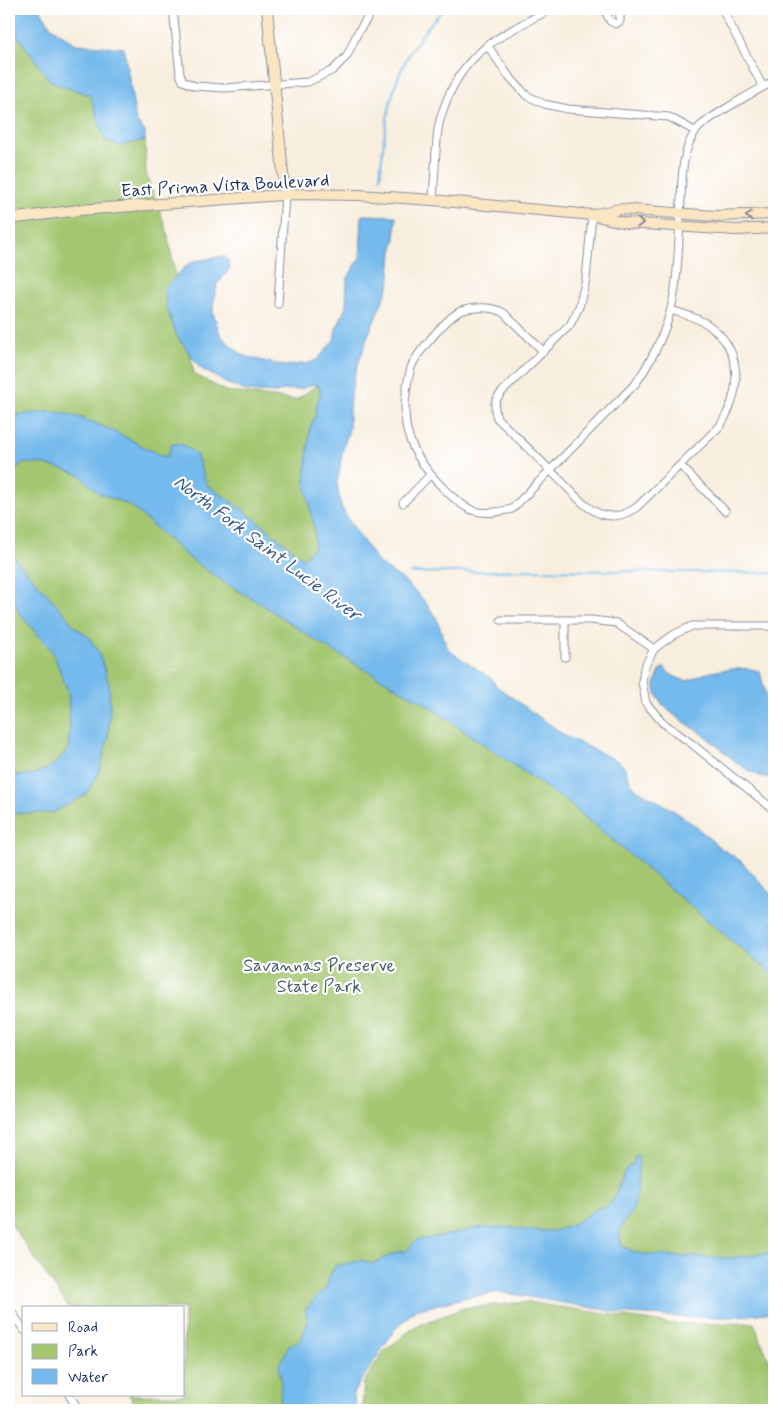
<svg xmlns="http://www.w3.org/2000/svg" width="783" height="1419" font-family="Mynerve,sans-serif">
  <rect width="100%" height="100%" fill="#fff"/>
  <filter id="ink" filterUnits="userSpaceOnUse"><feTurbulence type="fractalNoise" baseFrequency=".02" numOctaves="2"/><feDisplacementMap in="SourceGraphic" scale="10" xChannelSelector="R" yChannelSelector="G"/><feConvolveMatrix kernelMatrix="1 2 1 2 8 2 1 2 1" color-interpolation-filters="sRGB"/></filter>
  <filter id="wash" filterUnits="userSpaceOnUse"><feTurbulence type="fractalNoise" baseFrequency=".0096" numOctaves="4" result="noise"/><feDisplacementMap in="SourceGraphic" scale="20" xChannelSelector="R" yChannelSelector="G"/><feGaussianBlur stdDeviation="1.12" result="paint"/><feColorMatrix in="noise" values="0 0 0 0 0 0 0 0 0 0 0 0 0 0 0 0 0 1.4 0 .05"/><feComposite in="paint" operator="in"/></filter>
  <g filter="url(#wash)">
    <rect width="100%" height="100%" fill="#f8eede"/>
    <g fill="#a3c66f" stroke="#5f7a66">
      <polygon points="9,17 91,88 110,141 145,140 146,174 167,231 194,374 225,391 296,400 327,378 328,528 312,567 774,942 774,1272 459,1267 308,1410 139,1410 129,1395 184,1395 184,1308 69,1308 9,1221"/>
      <polygon points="527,1302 671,1324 754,1323 774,1373 774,1410 362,1410 364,1382 371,1371 384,1351 416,1326 464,1308"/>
    </g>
    <g fill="#75baec" stroke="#4874a5">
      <polygon points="9,9 40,9 51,27 76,44 124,48 136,121 145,132 145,140 120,146 105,140 90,95 59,85 49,80 9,23"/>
      <path d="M362,215L396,216L395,240L392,252L389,286L367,338L354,377L349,405V429L343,449L337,484L341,506L347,518L379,564L401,578L422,598L436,617L447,647L454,654L491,678L496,686L567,737L620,762L624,767L631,783L638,790L673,810L693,824L719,847L741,861L774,897V976L567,802L424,703L324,646L263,605L224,582L189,558L131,506L97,492L80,475L66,470L41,464L22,463L9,477V415C23,416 39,411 55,412C88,415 132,441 162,456H168L171,444H182L196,454L207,485L246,512L304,559L314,546L315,533L305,482L310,428L316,413V407L320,394V387L313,384L301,389L284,390L276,393L246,391L226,383L200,368L177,336L167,309L164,288L188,264L195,261L224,256L228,260L230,269L217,284L213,305V313L220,334L225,340L242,355L255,359L285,366L310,363L318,359L334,340L336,329L346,307L347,279L360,258Z"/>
      <polygon points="9,552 59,607 74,626 89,637 99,653 109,683 110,708 108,738 102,762 97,777 85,795 52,813 9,813 9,775 30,775 47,769 57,762 68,749 70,726 68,691 52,651 19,613 15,603 9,601"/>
      <path d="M662,668H665C668,675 678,678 686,681C692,680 698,676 704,674C716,670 750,665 760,672L768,704L774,714V774C769,777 766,778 760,776C739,768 722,749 705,736C689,723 660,712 655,689C654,682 659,673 662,668Z"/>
      <path d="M639,1156L635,1203C630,1221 614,1224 622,1246L637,1253L672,1256L731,1258L774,1252V1312L731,1317H682L628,1314L500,1292L467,1297L415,1310L395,1329L353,1393L356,1410H280L281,1380L279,1365L289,1346L300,1340L308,1322L305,1310L320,1293L327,1287L328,1279L335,1266L363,1260L372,1264L397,1252L406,1251L416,1240L443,1236L477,1228L504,1227L535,1231H553L570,1226L598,1208L606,1207L612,1202L625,1170L634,1163L635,1157Z"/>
    </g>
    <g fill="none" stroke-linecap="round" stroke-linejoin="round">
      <g stroke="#75baec" stroke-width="2">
        <path d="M380,178C386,109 392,61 444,9"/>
        <polyline points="411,573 532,570 774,573"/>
      </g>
    </g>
  </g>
  <g filter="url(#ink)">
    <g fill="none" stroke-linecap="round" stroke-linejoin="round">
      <defs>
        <g id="street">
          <polyline points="173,9 180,74 183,81 195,86 224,88 308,82 333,70 347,56 357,34 373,9"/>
          <polyline points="604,9 610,21 616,24 620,21 620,16 617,9"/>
          <polyline points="722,9 763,87"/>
          <polyline points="487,45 508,75 526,95 544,104 568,109 669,117 695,131"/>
          <path d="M433,200C434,184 435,167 436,151C437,142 437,133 439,124C456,56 493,39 551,9"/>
          <path d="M592,215L586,279L579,307L570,325L503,391C494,400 493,406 497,418C519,439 541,461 563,483C574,494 586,509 601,514C615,519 626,514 637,507L720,426C742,392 744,349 707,324C696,317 683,314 671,310"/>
          <polyline points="278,304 285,194"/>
          <path d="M543,351C533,341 523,332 513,322C509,319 506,314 502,312C491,306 472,307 461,311C448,316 415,355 411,368C406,385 404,407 406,425C410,450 426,471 444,489C469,513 478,517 512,509L636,383C656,354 670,324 675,289C679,260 679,228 681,199C682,177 682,151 695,132C703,119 758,90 774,81"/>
          <polyline points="681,466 725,511"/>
          <polyline points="403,503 430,475"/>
          <polyline points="501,620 591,620 616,623 654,649"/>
          <polyline points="565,620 565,657"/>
          <polyline points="774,626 692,626 673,635 654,649 644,668 642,682 646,703 662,722 692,744 774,810"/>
          <polyline points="9,1308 24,1330"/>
          <polyline points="69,1395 79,1410"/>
        </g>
        <g id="secondary">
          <polyline points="267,9 285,194"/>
          <polyline points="596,214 620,209 714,216 774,214"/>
          <polyline points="9,219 79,210 297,194 358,195 433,200 592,215 626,223 736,230 774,228"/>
        </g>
      </defs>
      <use href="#street" stroke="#8a8e9e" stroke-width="9"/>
      <use href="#secondary" stroke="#8a8e9e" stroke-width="12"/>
      <use href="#street" stroke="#fff" stroke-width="7"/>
      <use href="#secondary" stroke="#fbe6c3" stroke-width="10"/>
    </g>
    <defs><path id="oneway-chevron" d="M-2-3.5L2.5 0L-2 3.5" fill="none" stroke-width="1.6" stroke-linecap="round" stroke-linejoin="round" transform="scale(1.25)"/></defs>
    <g stroke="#8b8a90">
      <use href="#oneway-chevron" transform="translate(749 216) rotate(177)"/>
      <use href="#oneway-chevron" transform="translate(640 223) rotate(3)"/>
    </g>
  </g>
  <g text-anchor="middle" stroke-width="4.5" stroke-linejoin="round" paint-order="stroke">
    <g font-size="18" fill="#1b2f5e" stroke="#fff">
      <text transform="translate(225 185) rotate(-3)" y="6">East Prima Vista Boulevard</text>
    </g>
    <g font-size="18" fill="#445c63" stroke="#fff">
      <text x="319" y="971">Savannas Preserve<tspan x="319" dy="21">State Park</tspan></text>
    </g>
    <g font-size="19" font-style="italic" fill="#365989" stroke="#fff">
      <text transform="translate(268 547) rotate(37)" y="7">North Fork Saint Lucie River</text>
    </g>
  </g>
  <rect width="783" height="1419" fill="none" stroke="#fff" stroke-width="30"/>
  <rect x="22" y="1306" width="162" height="90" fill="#ffffff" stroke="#a4acbf"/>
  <rect x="32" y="1323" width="25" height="8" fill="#fbe6c3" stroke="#a4acbf"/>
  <text x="68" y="1332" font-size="15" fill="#1b2f5e">Road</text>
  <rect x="32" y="1344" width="25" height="15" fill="#a3c66f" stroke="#a4acbf"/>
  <text x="68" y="1356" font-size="15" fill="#1b2f5e">Park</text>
  <rect x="32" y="1369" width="25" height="15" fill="#75baec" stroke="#a4acbf"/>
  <text x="68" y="1382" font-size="15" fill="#1b2f5e">Water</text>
</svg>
